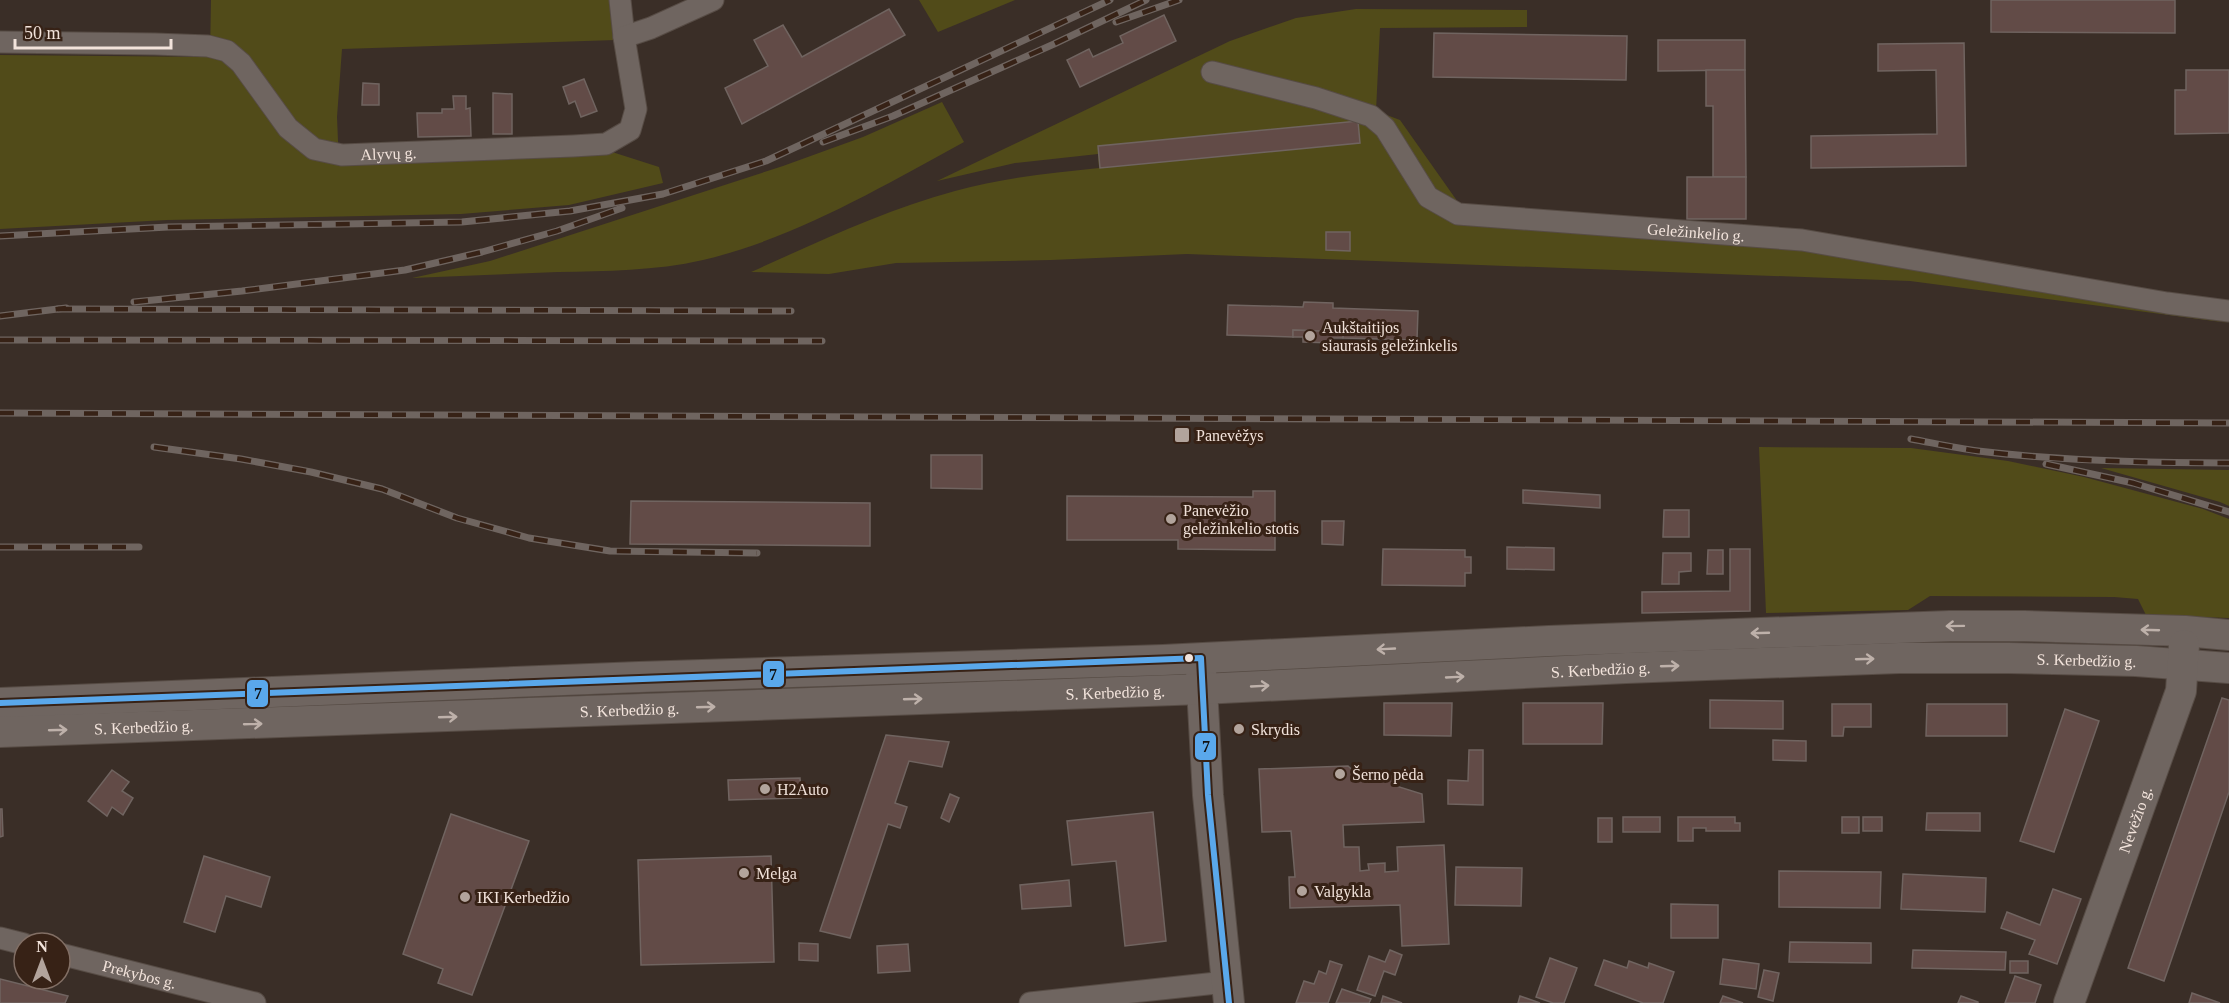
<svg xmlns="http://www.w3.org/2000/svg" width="2229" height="1003" font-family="'Times New Roman',serif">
  <rect width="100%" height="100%" fill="#3a2e27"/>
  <g fill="#514b19">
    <polygon points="211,0 612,0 616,40 342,49 337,117 339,165 609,151 659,167 663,183 569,205 461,214 167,220 0,229 0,55 210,57"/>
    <polygon points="919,0 1015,0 938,32"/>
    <path d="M1356,9L1527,10V27L1380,28L1376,111L1400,120L1460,205L1802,249L2229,323L1910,281L1187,254L1051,260L896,263L829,274L751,272C818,242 885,210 955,191C1002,178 1051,173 1099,168L1098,154L1015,163L937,181L1230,41L1296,18Z"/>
    <path d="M942,102L964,142C881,187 796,238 703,260C655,271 606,271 558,272C509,274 460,276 412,278L490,261L783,166L863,137Z"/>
    <polygon points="1759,447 1911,448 2008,461 2084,477 2203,509 2229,519 2229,618 2146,615 2138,599 2114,597 1930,596 1908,610 1766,613"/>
    <polygon points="2101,468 2229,470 2229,506 2220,502"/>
  </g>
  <g fill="#624b47" stroke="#706460" stroke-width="1.5">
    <polygon points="1991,0 2175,0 2175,33 1991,32"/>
    <polygon points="889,9 905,35 742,124 725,88 768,66 754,40 783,25 802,57"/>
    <polygon points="1164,15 1176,41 1080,87 1067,60 1089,49 1093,57 1123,43 1120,36"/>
    <polygon points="1434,33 1627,36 1626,80 1433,77"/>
    <polygon points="1658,40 1745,40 1745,70 1658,71"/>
    <polygon points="1964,43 1966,166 1811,168 1811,136 1937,134 1936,70 1878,71 1878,44"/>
    <polygon points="1706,70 1745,70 1746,177 1713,177 1713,106 1706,106"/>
    <polygon points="2186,70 2229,70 2229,133 2175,134 2175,90 2186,90"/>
    <polygon points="584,79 597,111 581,117 575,101 569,104 563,87"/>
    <polygon points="363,83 379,84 379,105 362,105"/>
    <polygon points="493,93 512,94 512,134 493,134"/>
    <polygon points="453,96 466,96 466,109 470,108 471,136 418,137 417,113 442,113 442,109 454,109"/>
    <polygon points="1358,121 1360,143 1100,168 1098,146"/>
    <rect x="1687" y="177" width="59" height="42"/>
    <polygon points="1326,232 1350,232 1350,251 1326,250"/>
    <polygon points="1304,302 1333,303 1333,308 1418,311 1417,340 1343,338 1343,332 1293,330 1293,337 1227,335 1228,305 1303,307"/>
    <polygon points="1293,330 1343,332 1343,338 1332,338 1332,343 1303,342 1303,337 1293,337"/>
    <polygon points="931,455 982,455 982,489 931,488"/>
    <polygon points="1523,490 1600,495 1600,508 1523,503"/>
    <polygon points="1253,491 1275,491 1275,550 1178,549 1178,540 1067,540 1067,496 1253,497"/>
    <polygon points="631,501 870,503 870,546 630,544"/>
    <polygon points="1664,510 1689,510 1689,537 1663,537"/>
    <polygon points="1322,521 1344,521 1343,545 1322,544"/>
    <polygon points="1507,547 1554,548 1554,570 1507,569"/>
    <polygon points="1383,549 1465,550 1465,557 1471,557 1471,573 1465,573 1465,586 1382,585"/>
    <polygon points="1730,549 1750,549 1750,611 1642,613 1642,592 1730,591"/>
    <polygon points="1708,550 1723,550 1723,574 1707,574"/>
    <polygon points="1663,553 1691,553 1691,571 1679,572 1679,584 1662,584"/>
    <polygon points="2222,698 2229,700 2229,792 2164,981 2128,968"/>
    <polygon points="1710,700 1783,701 1783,729 1710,728"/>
    <polygon points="1384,703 1452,703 1451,736 1384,735"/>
    <polygon points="1523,703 1603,703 1602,744 1523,744"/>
    <polygon points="1832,704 1871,704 1871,727 1844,727 1843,736 1832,736"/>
    <polygon points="1927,704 2007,704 2007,736 1926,736"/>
    <polygon points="2065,709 2099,721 2054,852 2020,841"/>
    <polygon points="886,735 949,742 942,767 909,761 895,803 907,807 900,828 888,824 850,938 820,931"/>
    <polygon points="1773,740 1806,741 1806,761 1773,760"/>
    <polygon points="1469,750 1483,750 1483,805 1448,804 1448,780 1468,781"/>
    <polygon points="1348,766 1361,778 1394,776 1396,786 1422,794 1424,822 1343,825 1344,847 1359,847 1360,871 1369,870 1368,864 1385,863 1385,872 1398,871 1397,847 1444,845 1449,944 1402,946 1400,905 1290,908 1289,877 1295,877 1291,831 1262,832 1259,769"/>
    <polygon points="112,770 129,782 122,791 133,798 123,815 112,807 107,816 88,801"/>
    <polygon points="800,778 801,798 729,800 728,780"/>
    <polygon points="950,794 959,798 949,822 941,818"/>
    <polygon points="0,809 2,809 3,836 0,837"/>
    <polygon points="1153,812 1166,941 1125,946 1116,861 1072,865 1067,821"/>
    <polygon points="1927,813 1980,813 1980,831 1926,830"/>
    <polygon points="451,814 529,841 472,995 438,983 443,969 403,954"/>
    <rect x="1623" y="817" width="37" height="15"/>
    <polygon points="1678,817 1735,817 1735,823 1740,823 1740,831 1706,831 1706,828 1693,828 1693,841 1678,841"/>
    <rect x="1842" y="817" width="17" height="16"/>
    <rect x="1863" y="817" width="19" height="14"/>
    <rect x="1598" y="818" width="14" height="24"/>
    <polygon points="204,856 270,877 261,907 226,896 215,932 184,922"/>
    <polygon points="771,856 774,962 641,965 638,860"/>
    <polygon points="1456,867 1522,868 1521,906 1455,905"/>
    <polygon points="1779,871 1881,872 1880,908 1779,907"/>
    <polygon points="1903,874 1986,878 1985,912 1901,909"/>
    <polygon points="1069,880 1071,906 1022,909 1020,885"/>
    <polygon points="2053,889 2081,899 2057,964 2029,954 2035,940 2001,928 2007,912 2040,925"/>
    <polygon points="1671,904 1718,905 1718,938 1671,938"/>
    <polygon points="1790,942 1871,943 1871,963 1789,962"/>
    <polygon points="799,943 818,944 818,961 799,960"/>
    <polygon points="908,944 910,971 878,973 877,946"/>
    <polygon points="1390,950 1402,955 1395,975 1384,971 1375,996 1357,990 1369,956 1385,962"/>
    <polygon points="1913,950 2006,952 2005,970 1912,968"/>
    <polygon points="1550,958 1577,968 1564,1003 1553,1003 1536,997"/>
    <polygon points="1723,959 1759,964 1756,989 1720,984"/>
    <polygon points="1604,960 1627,968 1629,961 1648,968 1649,963 1674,972 1663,1003 1643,1003 1595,985"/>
    <polygon points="1330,961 1342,965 1328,1003 1296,1003 1304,981 1314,984 1319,971 1326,974"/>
    <rect x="2010" y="961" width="18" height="12"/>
    <polygon points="1764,970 1779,973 1773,1001 1758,997"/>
    <polygon points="2015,976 2041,985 2035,1003 2005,1003"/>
    <polygon points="0,979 68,996 65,1003 0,1003"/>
    <polygon points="1342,989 1371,999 1369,1003 1336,1003"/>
    <polygon points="2192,993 2220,1003 2189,1003"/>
    <polygon points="1383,996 1402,1003 1381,1003"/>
    <polygon points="1520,996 1540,1003 1518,1003"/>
    <polygon points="1723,996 1743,1003 1720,1003"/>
    <polygon points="1961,996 1978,1002 1978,1003 1958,1003"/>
  </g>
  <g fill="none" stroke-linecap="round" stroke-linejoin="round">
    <defs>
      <g id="street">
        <polyline points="620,0 624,37"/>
        <path id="s1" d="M0,42L155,44L208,46L227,51L241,63L288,128L314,149L342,155L573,146L606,144L630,130L636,109L624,37L651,28L713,0"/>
        <path id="s2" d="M1212,72L1316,98L1371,116L1385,128L1428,197L1458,214L1802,240L2167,303L2229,311"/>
        <polyline points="0,938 24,944"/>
        <path id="s3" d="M60,954L255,1003"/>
        <polyline points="1030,1003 1226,982"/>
      </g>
      <g id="secondary">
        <polyline points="1201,670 1208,795 1229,1003"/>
        <polyline points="0,703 639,677 1163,660 1549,641 1950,626 2024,626 2185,631 2229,635"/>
        <path id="s4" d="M0,732L1202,689L1626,668L1899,658H2008L2136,661L2229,668"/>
        <path id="s5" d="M2069,1003L2181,691L2184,645"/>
      </g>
    </defs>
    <use href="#street" stroke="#574c45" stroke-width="23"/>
    <use href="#secondary" stroke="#574c45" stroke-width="32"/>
    <use href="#street" stroke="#6f6560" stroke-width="21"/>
    <use href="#secondary" stroke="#6f6560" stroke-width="30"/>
    <defs>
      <g id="rail">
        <polyline points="1116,22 1179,0"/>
        <polyline points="823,142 893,116 1054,44 1146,0"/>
        <polyline points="0,236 168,227 462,222 570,211 663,194 766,161 1110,0"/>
        <polyline points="134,302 242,291 405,270 482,252 557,231 622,208"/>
        <polyline points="58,309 791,311"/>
        <polyline points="0,316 66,308"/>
        <polyline points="0,340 822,341"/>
        <polyline points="0,413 2229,423"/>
        <path d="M1911,439C1933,443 1956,448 1978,451C2062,461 2145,463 2229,463"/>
        <polyline points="154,447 241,459 311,472 382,489 457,518 529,538 610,551 757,553"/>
        <polyline points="2046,464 2133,483 2229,512"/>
        <polyline points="0,547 139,547"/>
      </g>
    </defs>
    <use href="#rail" stroke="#6f6560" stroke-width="7"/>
    <use href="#rail" stroke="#372216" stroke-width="4.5" stroke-dasharray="14" stroke-linecap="butt"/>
    <defs>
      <polyline id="bus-1" points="0,703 1201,658 1208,795 1229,1003"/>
    </defs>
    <use href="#bus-1" stroke="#372216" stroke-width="10"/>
    <use href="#bus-1" stroke="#5aa8eb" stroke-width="6"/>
  </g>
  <defs><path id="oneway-shaft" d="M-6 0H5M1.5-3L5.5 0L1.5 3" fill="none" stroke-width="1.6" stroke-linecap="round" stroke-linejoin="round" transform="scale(1.5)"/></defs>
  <g stroke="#beb1aa">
    <use href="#oneway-shaft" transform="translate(1955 626) rotate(179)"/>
    <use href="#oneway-shaft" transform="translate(2150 630) rotate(-178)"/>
    <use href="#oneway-shaft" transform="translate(1760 633) rotate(178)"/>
    <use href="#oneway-shaft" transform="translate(1386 649) rotate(177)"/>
    <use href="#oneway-shaft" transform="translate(1865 659) rotate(-2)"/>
    <use href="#oneway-shaft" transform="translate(1670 666) rotate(-2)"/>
    <use href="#oneway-shaft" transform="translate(1455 677) rotate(-3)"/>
    <use href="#oneway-shaft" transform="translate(1260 686) rotate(-3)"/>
    <use href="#oneway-shaft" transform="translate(913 699) rotate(-2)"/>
    <use href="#oneway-shaft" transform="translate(706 707) rotate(-2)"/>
    <use href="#oneway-shaft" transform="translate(448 717) rotate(-2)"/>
    <use href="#oneway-shaft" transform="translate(253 724) rotate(-2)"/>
    <use href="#oneway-shaft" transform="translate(58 730) rotate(-2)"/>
  </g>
  <g fill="#b2a49c" stroke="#372216" stroke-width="2">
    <circle cx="1310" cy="336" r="6"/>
    <rect x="1174" y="427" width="16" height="16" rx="3"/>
    <circle cx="1171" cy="519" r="6"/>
    <circle cx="1239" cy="729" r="6"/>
    <circle cx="1340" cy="774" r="6"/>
    <circle cx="765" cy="789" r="6"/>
    <circle cx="744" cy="873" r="6"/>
    <circle cx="1302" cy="891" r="6"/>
    <circle cx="465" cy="897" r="6"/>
  </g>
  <circle fill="#f2e3db" stroke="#372216" stroke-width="2" cx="1189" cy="658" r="5"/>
  <g text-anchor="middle" stroke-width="6" stroke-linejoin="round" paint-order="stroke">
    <g font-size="16" fill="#f2e3db" stroke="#372216">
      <text dy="6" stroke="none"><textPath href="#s1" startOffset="435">Alyvų g.</textPath></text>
      <text dy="6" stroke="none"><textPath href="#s2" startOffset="538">Geležinkelio g.</textPath></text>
      <text dy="6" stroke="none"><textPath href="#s4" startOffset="2088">S. Kerbedžio g.</textPath></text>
      <text dy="6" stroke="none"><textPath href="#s4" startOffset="1602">S. Kerbedžio g.</textPath></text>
      <text dy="6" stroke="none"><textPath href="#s4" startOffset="1116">S. Kerbedžio g.</textPath></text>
      <text dy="6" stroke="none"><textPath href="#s4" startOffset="630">S. Kerbedžio g.</textPath></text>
      <text dy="6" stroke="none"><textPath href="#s4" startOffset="144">S. Kerbedžio g.</textPath></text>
      <text dy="6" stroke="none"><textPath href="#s5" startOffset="195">Nevėžio g.</textPath></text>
      <text dy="6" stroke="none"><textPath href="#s3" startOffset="82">Prekybos g.</textPath></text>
    </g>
    <g font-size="16" fill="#f2e3db" stroke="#372216" text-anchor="start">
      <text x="1322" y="333">Aukštaitijos<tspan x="1322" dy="18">siaurasis geležinkelis</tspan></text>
      <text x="1196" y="441">Panevėžys</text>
      <text x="1183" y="516">Panevėžio<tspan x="1183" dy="18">geležinkelio stotis</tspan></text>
      <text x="1251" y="735">Skrydis</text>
      <text x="1352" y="780">Šerno pėda</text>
      <text x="777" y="795">H2Auto</text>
      <text x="756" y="879">Melga</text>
      <text x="1314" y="897">Valgykla</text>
      <text x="477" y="903">IKI Kerbedžio</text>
    </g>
  </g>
  <g stroke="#372216" stroke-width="2">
    <rect x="762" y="660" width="23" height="28" rx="6" fill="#5aa8eb"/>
    <rect x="246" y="679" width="23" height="29" rx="6" fill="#5aa8eb"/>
    <rect x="1194" y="732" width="23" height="29" rx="6" fill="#5aa8eb"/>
  </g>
  <g font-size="16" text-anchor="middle" font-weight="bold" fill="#111">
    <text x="773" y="680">7</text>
    <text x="258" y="699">7</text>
    <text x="1206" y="752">7</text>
  </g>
  <g transform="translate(42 961)"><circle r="28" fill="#372216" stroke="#826f65" stroke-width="1.5"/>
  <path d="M0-4.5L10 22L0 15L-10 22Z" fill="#b2a49c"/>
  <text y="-9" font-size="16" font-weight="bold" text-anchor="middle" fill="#f2e3db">N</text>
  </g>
  <path d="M15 39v9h156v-9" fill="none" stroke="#f2e3db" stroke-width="3"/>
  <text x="24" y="39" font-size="18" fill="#f2e3db" stroke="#372216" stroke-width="4.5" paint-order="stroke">50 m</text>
</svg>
